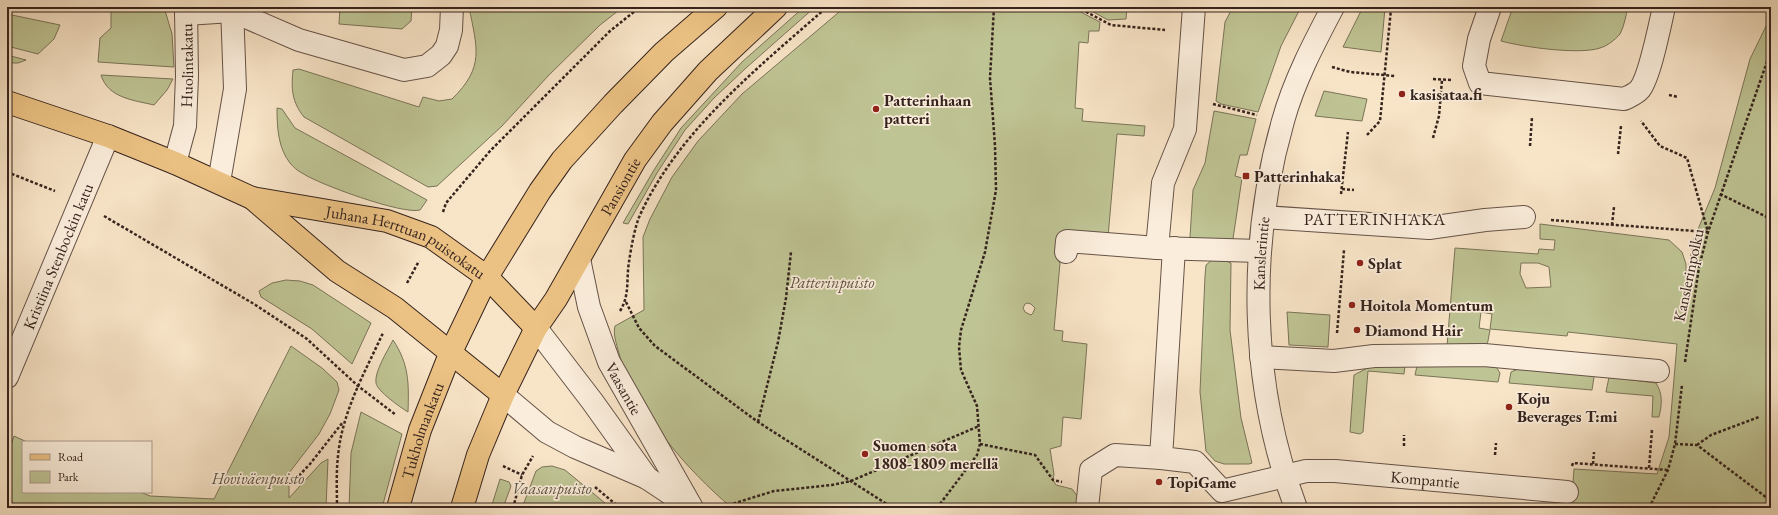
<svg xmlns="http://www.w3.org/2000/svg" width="1778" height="515" font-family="'EB Garamond',serif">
  <rect width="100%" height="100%" fill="#f8e4c7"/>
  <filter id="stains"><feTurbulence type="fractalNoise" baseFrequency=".005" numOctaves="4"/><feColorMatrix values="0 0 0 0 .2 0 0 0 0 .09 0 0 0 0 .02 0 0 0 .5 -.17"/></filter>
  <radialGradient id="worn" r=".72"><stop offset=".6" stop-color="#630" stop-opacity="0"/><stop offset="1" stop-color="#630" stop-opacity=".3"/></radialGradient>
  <g fill="#bfc494" stroke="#7a7458" fill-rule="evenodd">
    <polygon points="111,7 164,7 172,34 174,67 98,62 100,38 111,28"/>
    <polygon points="340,7 412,7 411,21 402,29 339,24"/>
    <path d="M469,7H623L600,25L549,75L502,126L437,186L428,187L304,117C292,102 291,89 293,70L299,69L419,107L423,97L439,101L452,99C485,67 477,48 469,7Z"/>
    <polygon points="804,7 815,7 746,68 714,98 685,130 657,173 628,224 623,223 654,170 681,128 742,62"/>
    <path d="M845,7H1071L1100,22L1099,31H1089L1088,43L1079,42L1075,108L1083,109L1082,121L1145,126L1144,136L1117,134L1108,237L1059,233L1055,252L1060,263L1054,330L1063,331L1062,341L1087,344L1081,419L1063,417L1061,446L1050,449L1054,474L1053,480L1056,485L1072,489L1078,497V508H732C687,470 633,409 618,350C616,342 613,334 615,326L644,310L643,237L650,219L672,177L698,141L742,94ZM1027,303L1031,304L1035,308L1033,313L1031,315L1025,312L1023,308L1025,304Z"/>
    <polygon points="1084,7 1127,7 1126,19 1108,20"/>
    <polygon points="1233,7 1301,7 1281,46 1258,112 1221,104 1216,101 1225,22"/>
    <polygon points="1363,7 1385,8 1381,52 1343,47"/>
    <path d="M1513,7H1628C1626,15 1624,27 1620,34C1615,40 1607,46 1600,48C1579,55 1523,47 1501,41Z"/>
    <polygon points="7,14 60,25 54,39 38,54 7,46"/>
    <path d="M1771,16V508H1571L1574,469L1657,474L1669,437L1677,344L1568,332L1567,336L1490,329L1492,314L1481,312L1479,328L1490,330L1487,346H1447L1455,248L1538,254L1539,249L1554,250L1555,240L1540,239V224L1669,240L1682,252L1686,264V280L1694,239L1715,188L1750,59ZM1521,263H1538L1549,267L1551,287L1526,288L1520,274Z"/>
    <polygon points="7,55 26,60 18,63 7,63"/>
    <path d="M101,75L173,79L167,90L154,105C133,100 108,98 101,75Z"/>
    <polygon points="1324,91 1367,99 1362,121 1315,116"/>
    <path d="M277,108L282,109L295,128L427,200L420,210C403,215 318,184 302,173C298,171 293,167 290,163C278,148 277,127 277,108Z"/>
    <polygon points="1214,111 1256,119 1247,155 1240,155 1235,176 1242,178 1233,239 1226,242 1193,241 1190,237 1193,190 1205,163"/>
    <polygon points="1212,260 1226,261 1231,263 1230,330 1241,418 1252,463 1249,464 1224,464 1215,461 1206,451 1200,392 1205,276 1206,265"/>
    <polygon points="286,280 300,281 313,285 371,323 352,364 312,329 261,297 259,291 272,283"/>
    <polygon points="1287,312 1330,315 1328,347 1289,345"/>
    <path d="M393,340C409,364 409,383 408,412C400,407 377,391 376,383C374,372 388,350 393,340Z"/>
    <polygon points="291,346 322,368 337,382 339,390 330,414 319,434 289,473 289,498 321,463 328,459 326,508 10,508 11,445 14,436 27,442 23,442 23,492 140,492 150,496 214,499"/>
    <polygon points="1373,365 1405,366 1404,374 1368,371 1363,432 1360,434 1350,432 1354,375"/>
    <polygon points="1495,365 1500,373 1498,382 1415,375 1417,366"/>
    <polygon points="1518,369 1593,375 1594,377 1592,390 1509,383 1511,372"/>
    <path d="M1609,377L1656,383C1663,394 1662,405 1659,417H1652L1653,396L1606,392Z"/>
    <polygon points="361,412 402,434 382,508 349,508 351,453"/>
    <polygon points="552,466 565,470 611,508 522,508 536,471 542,467"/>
    <polygon points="500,479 509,482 511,486 503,508 491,508"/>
  </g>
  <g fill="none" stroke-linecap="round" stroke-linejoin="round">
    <defs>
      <g id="minor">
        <path d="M1490,7L1479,39L1474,66L1480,83L1624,99C1630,96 1636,94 1640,89C1650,76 1660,24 1664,7"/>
        <polyline points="232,11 299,40 404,70 427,66 441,55 447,46 451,30 452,7"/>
        <polyline points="186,14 232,11 241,7"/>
        <path id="s1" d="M175,163L185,126L187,76L186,7"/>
        <polyline points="219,182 235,89 232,7"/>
        <polyline points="1264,217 1429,228 1485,220 1524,217"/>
        <polyline points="1157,248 1163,183 1185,129 1194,7"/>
        <path id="s2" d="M1174,248L1161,458L1195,462L1222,491L1306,471H1335L1567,492"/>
        <polyline points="1066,252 1067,241 1157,248 1260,251"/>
        <path id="s3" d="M579,259L589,307L609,362L692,508"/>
        <polyline points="536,328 592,401 647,478"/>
        <polyline points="1261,357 1334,361 1374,356 1484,355 1658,371"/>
        <path id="s4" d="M7,377L108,136"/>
        <polyline points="503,395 547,432 575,447 647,478 686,504"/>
        <polyline points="1087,508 1091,470 1115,455 1161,458"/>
        <path id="s5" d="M1296,508C1250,385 1247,247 1283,121C1294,81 1314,43 1333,7"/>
      </g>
      <g id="major">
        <polyline points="7,102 108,136 175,163 252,198 337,271 395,308 503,395"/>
        <path id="s6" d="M252,198L387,221L431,237L487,277L536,328"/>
        <path id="s7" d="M398,508L420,430L450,354L487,277L540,191L562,160L613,104L664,52L716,7"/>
        <path id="s8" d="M462,508L478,455L503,395L536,328L556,299L635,160L662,123L708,71L776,7"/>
      </g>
    </defs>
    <use href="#minor" stroke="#665348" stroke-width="24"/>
    <use href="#major" stroke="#35231d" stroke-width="24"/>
    <g stroke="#35231d" stroke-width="2.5" stroke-dasharray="3 2" stroke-linecap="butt">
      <polyline points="1077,7 1111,25 1165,30"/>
      <polyline points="1332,67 1350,72 1395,76"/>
      <polyline points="1433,79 1451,80"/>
      <polyline points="1669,95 1678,97"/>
      <polyline points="1213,104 1257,115"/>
      <polyline points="1367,135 1380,121 1391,9"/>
      <polyline points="1433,138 1439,116 1442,80"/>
      <polyline points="1530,146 1532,117"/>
      <polyline points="1618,154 1621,126"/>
      <polyline points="7,172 55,191"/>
      <polyline points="1342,189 1354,190"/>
      <polyline points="1341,194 1348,132"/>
      <polyline points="1720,194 1771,219"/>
      <polyline points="443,212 446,203 490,151 610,31 640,7"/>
      <polyline points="104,216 254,304 307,339 358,386 396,415"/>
      <polyline points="1551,220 1708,232 1687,158 1660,146 1641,121"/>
      <polyline points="1612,225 1614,207"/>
      <polyline points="407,283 419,261"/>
      <polyline points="626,302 639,328 655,346 758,422 893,508"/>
      <path d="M620,311C630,295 626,280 629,262C631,248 635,226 640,215C679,130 759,67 827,7"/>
      <polyline points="1337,333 1344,250"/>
      <polyline points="1685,362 1699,267 1708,232 1771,50"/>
      <polyline points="758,422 778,342 786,298 791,252"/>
      <polyline points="980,444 1035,455 1053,480 1062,482"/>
      <polyline points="1675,444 1697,445 1771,501"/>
      <polyline points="1697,445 1711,435 1759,417"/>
      <polyline points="1404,446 1404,435"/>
      <polyline points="1495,455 1496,443"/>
      <polyline points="1593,464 1594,452"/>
      <polyline points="503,466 522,475"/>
      <polyline points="1572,466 1573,463 1668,470"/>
      <polyline points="1649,468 1652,430 1650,430"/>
      <polyline points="292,483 310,464 343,422"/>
      <polyline points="595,487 620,508"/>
      <path d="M337,508C337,491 336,473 338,456C342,412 365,372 383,333"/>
      <polyline points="513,508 522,475 533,456"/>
      <polyline points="719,508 774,491 832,485 851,481 979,426"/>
      <polyline points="937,508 977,455 980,444 977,406 961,370 959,347 961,330 985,252 996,190 995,146 990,78 994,7"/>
      <polyline points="1351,508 1351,504"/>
      <polyline points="1649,508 1668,470 1675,444 1682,385"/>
    </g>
    <use href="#minor" stroke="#faeddb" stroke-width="22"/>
    <use href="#major" stroke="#ecc284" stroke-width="22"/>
  </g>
  <g fill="#8f2418" stroke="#faeddb" stroke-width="1.5">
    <circle cx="1402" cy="94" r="4"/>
    <circle cx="876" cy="109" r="4"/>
    <rect x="1242" y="172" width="8" height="8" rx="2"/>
    <circle cx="1360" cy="263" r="4"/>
    <circle cx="1352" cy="305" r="4"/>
    <circle cx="1357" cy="330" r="4"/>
    <circle cx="1509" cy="407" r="4"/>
    <circle cx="865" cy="454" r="4"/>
    <circle cx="1159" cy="482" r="4"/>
  </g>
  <g text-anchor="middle" stroke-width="3.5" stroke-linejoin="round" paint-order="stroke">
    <g font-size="16" fill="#35231d" stroke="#faeddb">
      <text dy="6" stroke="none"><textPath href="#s1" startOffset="99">Huolintakatu</textPath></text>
      <text dy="6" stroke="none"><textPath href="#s8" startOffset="360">Pansiontie</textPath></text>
      <text dy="6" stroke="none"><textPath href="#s6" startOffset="162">Juhana Herttuan puistokatu</textPath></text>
      <text dy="6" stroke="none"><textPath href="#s5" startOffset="259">Kanslerintie</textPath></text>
      <text dy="6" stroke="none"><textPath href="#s4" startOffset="131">Kristiina Stenbockin katu</textPath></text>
      <text transform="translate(1688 275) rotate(-78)" y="6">Kanslerinpolku</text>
      <text dy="6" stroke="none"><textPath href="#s3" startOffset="138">Vaasantie</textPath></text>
      <text dy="6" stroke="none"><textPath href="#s7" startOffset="81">Tukholmankatu</textPath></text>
      <text dy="6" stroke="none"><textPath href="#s2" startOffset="490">Kompantie</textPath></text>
    </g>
    <g font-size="16" font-weight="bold" fill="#35231d" stroke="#faeddb" text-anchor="start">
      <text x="1410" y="100">kasisataa.fi</text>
      <text x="884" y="106">Patterinhaan<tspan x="884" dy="18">patteri</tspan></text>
      <text x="1254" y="182">Patterinhaka</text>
      <text x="1368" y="269">Splat</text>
      <text x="1360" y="311">Hoitola Momentum</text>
      <text x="1365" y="336">Diamond Hair</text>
      <text x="1517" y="404">Koju<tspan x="1517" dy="18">Beverages T:mi</tspan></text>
      <text x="873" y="451">Suomen sota<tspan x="873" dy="18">1808-1809 merellä</tspan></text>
      <text x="1167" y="488">TopiGame</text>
    </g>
    <g font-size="16" font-style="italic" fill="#5e5341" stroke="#faeddb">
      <text x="832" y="288">Patterinpuisto</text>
      <text x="258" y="484">Hoviväenpuisto</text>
      <text x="552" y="494">Vaasanpuisto</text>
    </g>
    <g font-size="17" letter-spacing="1" fill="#35231d" stroke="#faeddb">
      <text x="1375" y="225">PATTERINHAKA</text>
    </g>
  </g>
  <rect width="1778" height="515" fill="none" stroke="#f8e4c7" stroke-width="24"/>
  <rect x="8" y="8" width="1762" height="499" fill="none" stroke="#35231d" stroke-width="2"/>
  <rect x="12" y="12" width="1754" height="491" fill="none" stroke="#35231d"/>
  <rect x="22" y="441" width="130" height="52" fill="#faeddb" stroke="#ab9c8f"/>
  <rect x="30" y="454" width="20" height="6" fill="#ecc284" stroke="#ab9c8f"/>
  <text x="58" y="461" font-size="12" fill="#35231d">Road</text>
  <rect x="30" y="471" width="20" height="12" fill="#bfc494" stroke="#ab9c8f"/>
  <text x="58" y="481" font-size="12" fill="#35231d">Park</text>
  <rect width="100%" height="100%" filter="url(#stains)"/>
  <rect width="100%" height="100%" fill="url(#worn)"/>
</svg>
